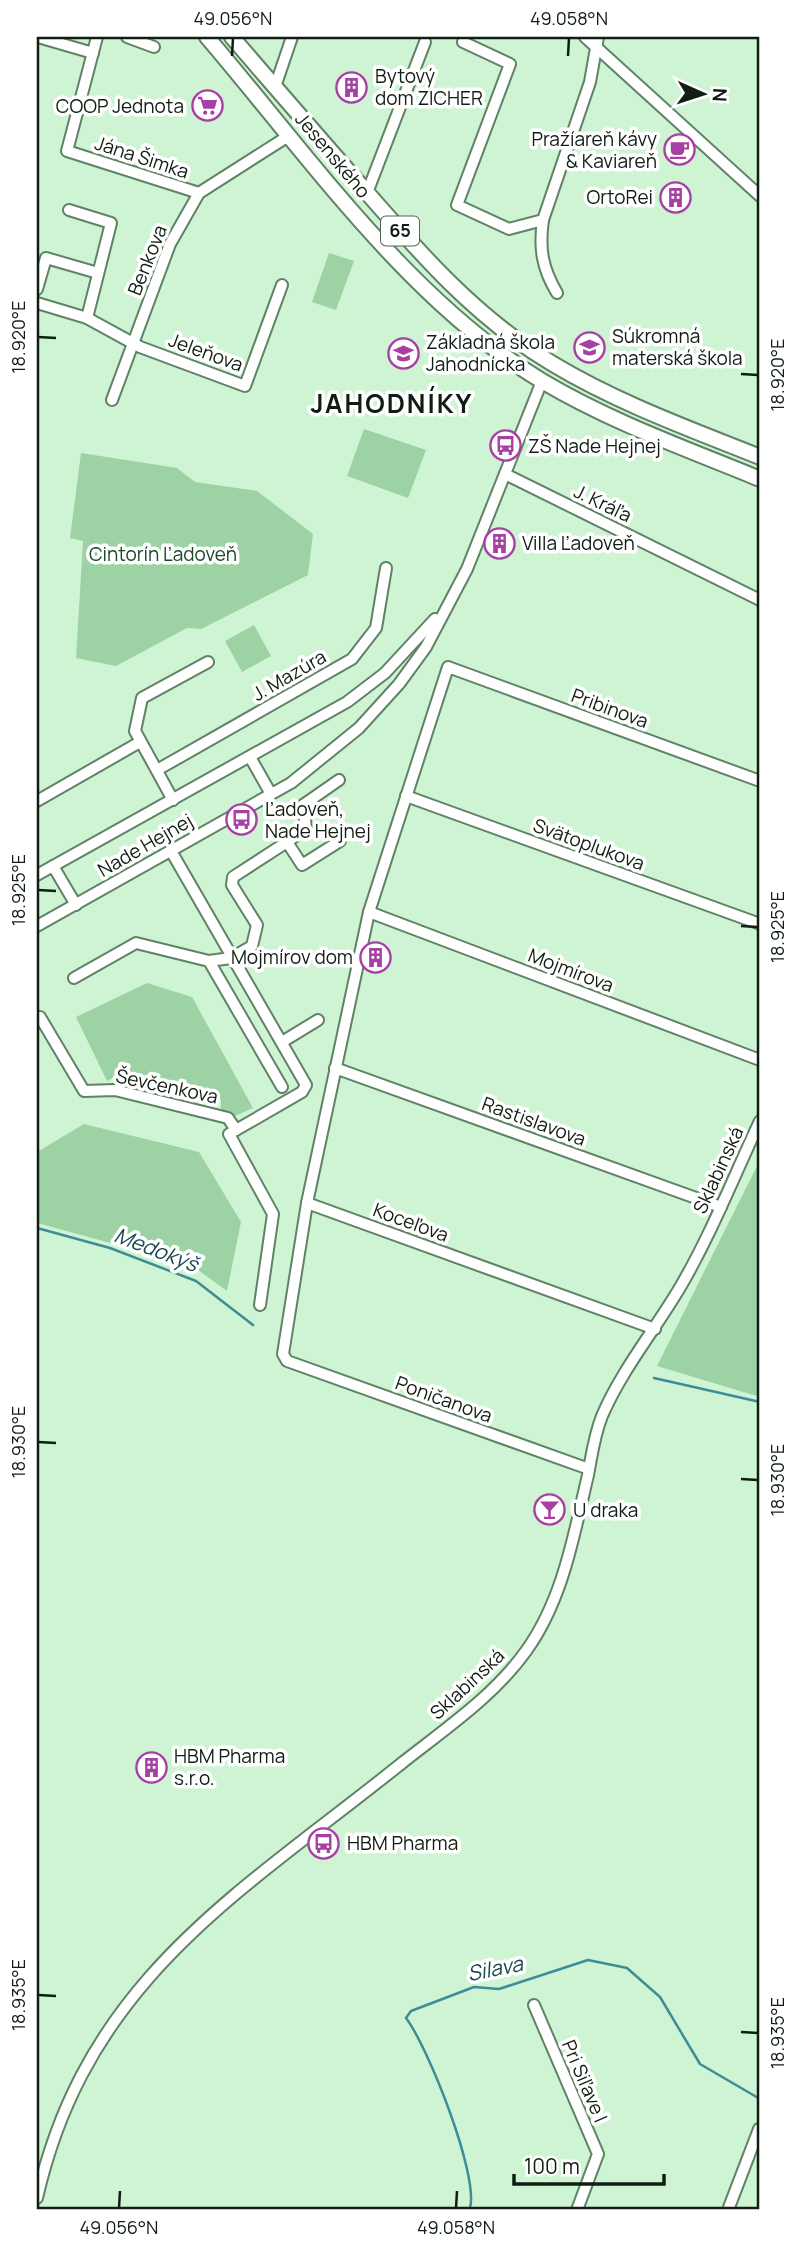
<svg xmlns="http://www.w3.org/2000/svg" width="797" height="2247" font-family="Manrope,sans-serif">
  <rect width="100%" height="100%" fill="#cff4d4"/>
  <g fill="#9dd2a5">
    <polygon points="329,253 354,261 336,310 312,302"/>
    <polygon points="364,429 426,450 408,498 347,476"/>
    <polygon points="81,453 177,468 195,482 257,491 313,534 308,575 201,629 187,628 116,666 76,658 83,541 70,538"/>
    <polygon points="254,625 271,656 242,672 225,641"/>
    <polygon points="147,983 192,997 253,1108 235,1116 221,1112 221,1100 123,1073 107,1081 76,1017"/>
    <polygon points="84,1124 199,1152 241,1222 227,1291 191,1265 37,1223 37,1152"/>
    <polygon points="759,1162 760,1163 760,1397 657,1366"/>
  </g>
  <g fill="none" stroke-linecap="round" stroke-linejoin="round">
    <g stroke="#3e8c95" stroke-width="2.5">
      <polyline points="37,1228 110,1248 196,1281 253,1325"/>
      <polyline points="654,1378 760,1402"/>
      <path d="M449,2210L470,2208C479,2175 428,2047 406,2018L411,2011L474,1987L499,1989L588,1960L627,1968L660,1997L700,2064L760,2099"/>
    </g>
    <defs>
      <g id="minor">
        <polyline points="38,37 93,53"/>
        <polyline points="97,37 67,151 199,193 290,135"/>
        <polyline points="127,37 154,47"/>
        <polyline points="585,37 760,196"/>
        <polyline points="463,42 510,64 457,205 509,229 543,220 590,82 598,37"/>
        <polyline points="275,87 292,37"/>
        <polyline points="367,193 425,42"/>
        <polyline points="69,210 111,223 87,318"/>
        <path d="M543,220C539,248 542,268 557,293"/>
        <polyline points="37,289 46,258 98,273"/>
        <polyline points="37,303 87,318 140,347 245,386 282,285"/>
        <polyline points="112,400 170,244 199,193"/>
        <polyline points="505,474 760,600"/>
        <polyline points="250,757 271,794"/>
        <polyline points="157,770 352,659 376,628 386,568"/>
        <polyline points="339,780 303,805 306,828 287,842 302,865 340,841"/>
        <polyline points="406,796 760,924"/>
        <polyline points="173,800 135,731 142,698 208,662"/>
        <polyline points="37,801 140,742"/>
        <polyline points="171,851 306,1085 302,1092 229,1134 273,1214 260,1305"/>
        <polyline points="53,866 76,905"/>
        <polyline points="37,875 347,702 385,673 435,619"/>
        <polyline points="369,912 760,1060"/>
        <polyline points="37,926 291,783 359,728 399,684 426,647 467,569 542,381"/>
        <polyline points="209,961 231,958 252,946 257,925 232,885 233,877 287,842"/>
        <polyline points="74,978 136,943 209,961 282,1087"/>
        <polyline points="37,1019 40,1017 84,1091 115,1090 228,1118 236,1130"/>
        <polyline points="282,1042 318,1020"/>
        <polyline points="335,1068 721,1207"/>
        <polyline points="307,1203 369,912 448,667 760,781"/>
        <polyline points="589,1469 287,1361 283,1354 307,1203 655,1329"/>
        <polyline points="534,2005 598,2154 577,2210"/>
        <path d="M37,2198C87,1979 239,1894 402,1763C445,1729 494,1696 526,1651C563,1600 574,1534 588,1475C592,1454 594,1436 602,1416C622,1369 656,1329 682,1284C712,1232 734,1176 760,1121"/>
        <polyline points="728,2210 759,2129"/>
      </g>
      <g id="major">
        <path d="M207,37C307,154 409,301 542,381C611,422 687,449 760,479"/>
        <path d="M232,37C273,85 315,133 357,181C416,249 474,317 553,364C618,403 690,429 760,457"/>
      </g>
    </defs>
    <use href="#minor" stroke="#608266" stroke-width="14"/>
    <use href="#major" stroke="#608266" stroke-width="18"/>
    <use href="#minor" stroke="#fff" stroke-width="10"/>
    <use href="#major" stroke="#fff" stroke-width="14"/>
  </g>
  <path fill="none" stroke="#101d12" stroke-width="2.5" d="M232,56L233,38M568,56L569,38M38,337L56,338M741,374L758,375M38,890L56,891M741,926L758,927M38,1442L56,1443M741,1479L758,1480M38,1995L56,1996M741,2032L758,2033M119,2208L120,2191M456,2208L457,2191"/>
  <defs>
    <symbol id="building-ring" viewBox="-11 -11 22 22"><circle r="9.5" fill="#fff" stroke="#a740a3" stroke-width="1.5"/><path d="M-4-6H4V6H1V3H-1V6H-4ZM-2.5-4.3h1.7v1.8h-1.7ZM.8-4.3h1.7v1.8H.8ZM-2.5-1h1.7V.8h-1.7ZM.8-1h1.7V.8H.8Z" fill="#a740a3"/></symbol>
    <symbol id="supermarket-ring" viewBox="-11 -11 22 22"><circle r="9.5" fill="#fff" stroke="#a740a3" stroke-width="1.5"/><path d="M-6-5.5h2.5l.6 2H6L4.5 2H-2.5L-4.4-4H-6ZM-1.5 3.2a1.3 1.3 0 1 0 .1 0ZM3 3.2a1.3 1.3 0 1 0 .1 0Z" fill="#a740a3"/></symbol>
    <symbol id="cafe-ring" viewBox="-11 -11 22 22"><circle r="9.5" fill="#fff" stroke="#a740a3" stroke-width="1.5"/><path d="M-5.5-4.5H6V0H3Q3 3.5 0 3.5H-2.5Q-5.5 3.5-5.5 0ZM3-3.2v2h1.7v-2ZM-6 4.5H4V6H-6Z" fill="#a740a3"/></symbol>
    <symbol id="school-ring" viewBox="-11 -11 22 22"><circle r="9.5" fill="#fff" stroke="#a740a3" stroke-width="1.5"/><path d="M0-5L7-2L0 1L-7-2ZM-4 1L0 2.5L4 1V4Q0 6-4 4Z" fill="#a740a3"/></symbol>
    <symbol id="bus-ring" viewBox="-11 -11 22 22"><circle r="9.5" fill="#fff" stroke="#a740a3" stroke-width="1.5"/><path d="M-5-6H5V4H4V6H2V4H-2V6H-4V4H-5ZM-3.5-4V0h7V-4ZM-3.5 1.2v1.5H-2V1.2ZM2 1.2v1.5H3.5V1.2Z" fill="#a740a3"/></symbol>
    <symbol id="bar-ring" viewBox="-11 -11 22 22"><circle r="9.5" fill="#fff" stroke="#a740a3" stroke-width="1.5"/><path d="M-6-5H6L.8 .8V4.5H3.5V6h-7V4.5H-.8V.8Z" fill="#a740a3"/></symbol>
  </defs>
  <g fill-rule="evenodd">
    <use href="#building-ring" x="334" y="70" width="35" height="35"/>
    <use href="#supermarket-ring" x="190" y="88" width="35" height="35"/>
    <use href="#cafe-ring" x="662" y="132" width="35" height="35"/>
    <use href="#building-ring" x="658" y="180" width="35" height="35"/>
    <use href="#school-ring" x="572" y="330" width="35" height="35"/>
    <use href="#school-ring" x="386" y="336" width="35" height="35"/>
    <use href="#bus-ring" x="488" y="428" width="35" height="35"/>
    <use href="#building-ring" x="482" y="526" width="35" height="35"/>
    <use href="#bus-ring" x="224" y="802" width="35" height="35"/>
    <use href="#building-ring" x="358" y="940" width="35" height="35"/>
    <use href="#bar-ring" x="532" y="1492" width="35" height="35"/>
    <use href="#building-ring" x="134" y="1750" width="35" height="35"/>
    <use href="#bus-ring" x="306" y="1826" width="35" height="35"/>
  </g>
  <g text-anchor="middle" stroke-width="7" stroke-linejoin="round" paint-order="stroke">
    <rect fill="#fff" stroke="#586159" stroke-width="2" x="381" y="216.5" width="38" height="29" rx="5"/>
    <g font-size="18" font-weight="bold" fill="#101d12">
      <text x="400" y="237">65</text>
    </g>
    <g font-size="19" fill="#101d12" stroke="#fff" text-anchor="start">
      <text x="375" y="83">Bytový<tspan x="375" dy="22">dom ZICHER</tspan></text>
      <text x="184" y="113" text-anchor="end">COOP Jednota</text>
      <text x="657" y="146" text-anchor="end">Pražíareň kávy<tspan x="657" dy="22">&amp; Kaviareň</tspan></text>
      <text x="653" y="204" text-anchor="end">OrtoRei</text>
      <text x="612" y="343">Súkromná<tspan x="612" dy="22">materská škola</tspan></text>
      <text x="426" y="349">Základná škola<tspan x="426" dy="22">Jahodnícka</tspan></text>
      <text x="528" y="453">ZŠ Nade Hejnej</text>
      <text x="522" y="550">Villa Ľadoveň</text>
      <text x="265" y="816">Ľadoveň,<tspan x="265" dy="22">Nade Hejnej</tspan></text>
      <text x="353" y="964" text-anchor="end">Mojmírov dom</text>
      <text x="573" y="1517">U draka</text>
      <text x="174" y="1763">HBM Pharma<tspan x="174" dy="22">s.r.o.</tspan></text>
      <text x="347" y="1850">HBM Pharma</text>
    </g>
    <g font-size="19" fill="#101d12" stroke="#fff">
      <text transform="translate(333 155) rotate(50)" y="7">Jesenského</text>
      <text transform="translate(142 157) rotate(18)" y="7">Jána Šimka</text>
      <text transform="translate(147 260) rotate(-68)" y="7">Benkova</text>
      <text transform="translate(206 352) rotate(20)" y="7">Jeleňova</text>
      <text transform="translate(603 503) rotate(26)" y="7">J. Kráľa</text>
      <text transform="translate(289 675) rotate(-30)" y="7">J. Mazúra</text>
      <text transform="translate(610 708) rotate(20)" y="7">Pribinova</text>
      <text transform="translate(589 844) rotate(20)" y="7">Svätoplukova</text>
      <text transform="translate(145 845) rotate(-30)" y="7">Nade Hejnej</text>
      <text transform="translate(571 970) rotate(21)" y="7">Mojmírova</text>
      <text transform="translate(167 1086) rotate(12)" y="7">Ševčenkova</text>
      <text transform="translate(534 1121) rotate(20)" y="7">Rastislavova</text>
      <text transform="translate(718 1170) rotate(-65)" y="7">Sklabinská</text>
      <text transform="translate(411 1222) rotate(20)" y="7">Koceľova</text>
      <text transform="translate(444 1399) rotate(20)" y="7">Poničanova</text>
      <text transform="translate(467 1684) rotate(-43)" y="7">Sklabinská</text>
      <text transform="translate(585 2081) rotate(67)" y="7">Pri Siľave I</text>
    </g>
    <g font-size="19" fill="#1a4825" stroke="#fff">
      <text x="163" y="561">Cintorín Ľadoveň</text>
    </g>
    <g font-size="21" font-style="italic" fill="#1a4951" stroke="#fff">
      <text transform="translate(156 1250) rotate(21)" y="7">Medokýš</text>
      <text transform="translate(495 1969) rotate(-11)" y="7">Silava</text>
    </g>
    <g font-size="26" font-weight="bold" letter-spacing="2" fill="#101d12" stroke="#fff">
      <text x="392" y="413">JAHODNÍKY</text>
    </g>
  </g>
  <rect width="797" height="2247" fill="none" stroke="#ffffff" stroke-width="77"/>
  <g transform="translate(703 94) rotate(93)" stroke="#ffffff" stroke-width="5" paint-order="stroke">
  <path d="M0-5L12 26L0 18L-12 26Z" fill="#101d12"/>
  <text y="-10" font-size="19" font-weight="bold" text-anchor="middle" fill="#101d12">N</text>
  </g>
  <path d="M514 2174v10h150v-10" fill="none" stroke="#101d12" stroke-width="3.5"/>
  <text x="524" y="2174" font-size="21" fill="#101d12" stroke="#ffffff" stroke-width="5" paint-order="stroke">100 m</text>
  <rect x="38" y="38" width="720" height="2170" fill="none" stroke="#101d12" stroke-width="2.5"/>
  <g font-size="18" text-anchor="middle" fill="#101d12">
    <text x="233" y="25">49.056°N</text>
    <text x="569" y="25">49.058°N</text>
    <text transform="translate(19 337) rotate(-90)" y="6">18.920°E</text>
    <text transform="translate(778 375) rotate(-90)" y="6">18.920°E</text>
    <text transform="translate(19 890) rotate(-90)" y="6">18.925°E</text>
    <text transform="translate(778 927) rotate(-90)" y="6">18.925°E</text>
    <text transform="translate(19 1442) rotate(-90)" y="6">18.930°E</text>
    <text transform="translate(778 1480) rotate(-90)" y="6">18.930°E</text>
    <text transform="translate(19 1995) rotate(-90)" y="6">18.935°E</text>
    <text transform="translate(778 2033) rotate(-90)" y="6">18.935°E</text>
    <text x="119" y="2234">49.056°N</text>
    <text x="456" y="2234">49.058°N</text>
  </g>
</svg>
